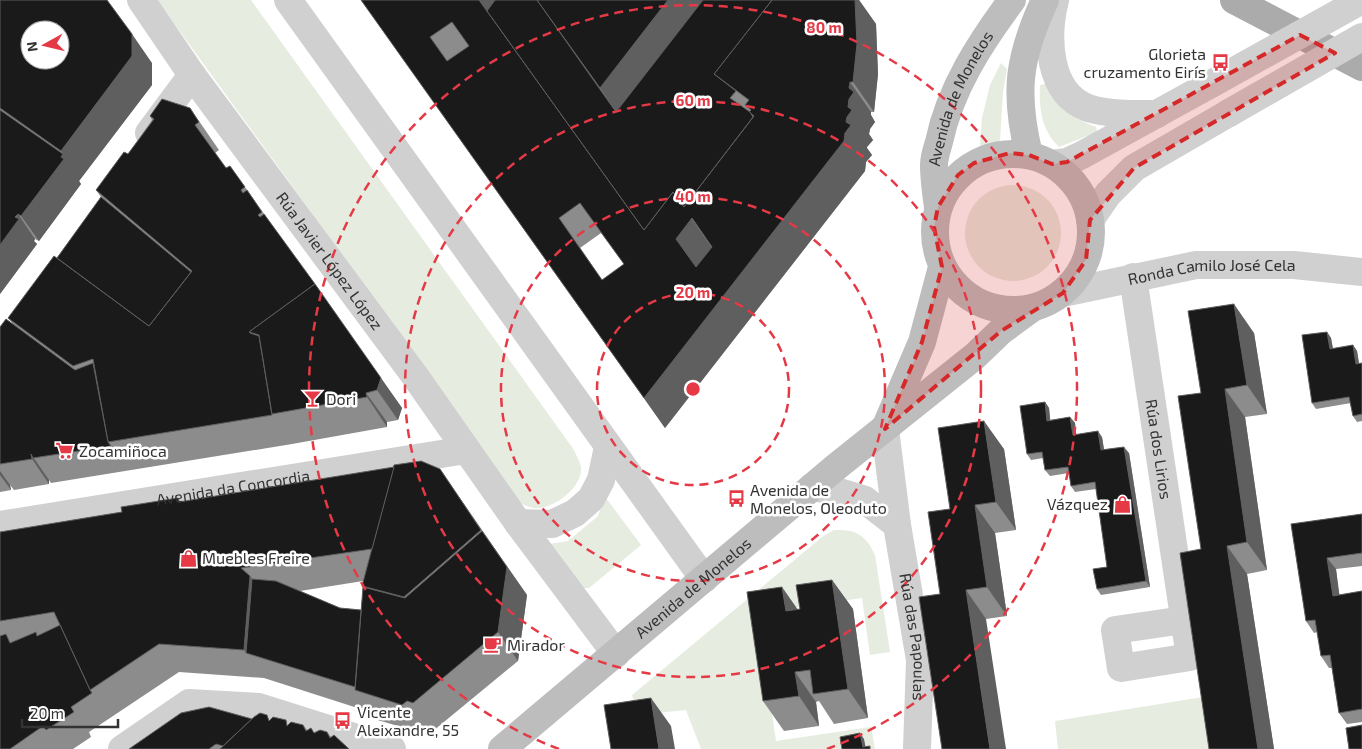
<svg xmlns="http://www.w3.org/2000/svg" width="1362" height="749" font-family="'Exo 2',sans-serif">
  <rect width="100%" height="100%" fill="#fff"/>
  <g fill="#e6ecdf">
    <path d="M157,0H251L574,450C576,455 581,463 581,469C582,488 551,511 533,508C528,507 523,504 518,502L319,223Z"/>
    <polygon points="1001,63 1007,69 1003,92 1000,141 980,146 982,118 990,85"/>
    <path d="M1046,84C1060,110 1069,116 1096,127L1097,132L1059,147C1041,129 1039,109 1040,85Z"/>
    <circle cx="1013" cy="233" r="48"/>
    <polygon points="606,498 641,545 589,588 581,588 549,544 568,541 597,517"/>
    <path d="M834,530C856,529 866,535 875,555L890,652L870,655L862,598L757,613L776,741L871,727L875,749H701L686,710L637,715L632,695L822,537Z"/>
    <polygon points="1203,697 1209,749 1058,749 1055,721"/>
  </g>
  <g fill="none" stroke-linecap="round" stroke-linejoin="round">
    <g stroke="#d0d0d0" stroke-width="28">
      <path id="s1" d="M141,0L192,75L415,376L518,523L616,654"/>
      <polyline points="288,0 704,579"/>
      <path d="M1055,0C1046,36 1047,93 1088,108C1110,115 1135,114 1157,114"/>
      <polyline points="149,133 192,75"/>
      <polyline points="1052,164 1067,162 1082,155 1211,84"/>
      <polyline points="1090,220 1108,194 1134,168 1229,113"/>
      <path id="s2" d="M1133,277L1190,657L1121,668L1115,630L1184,620"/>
      <path id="s3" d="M1063,293L1196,265H1294L1362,272"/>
      <path id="s4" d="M885,429L897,525L920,660L917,749"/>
      <polyline points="812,487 839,492 865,500 897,525"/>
      <polyline points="518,523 552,524 575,513 591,499 601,480 608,447"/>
      <path id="s5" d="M0,525L466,450"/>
      <polyline points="122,749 189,703 259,707 392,749"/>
    </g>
    <g stroke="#bdbdbd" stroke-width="28">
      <circle cx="1013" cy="232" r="78"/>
      <path d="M1029,155C1014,93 1018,58 1045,0"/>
      <path id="s6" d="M938,207C936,193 934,179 934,165C934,157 937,149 939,142C950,89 980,43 1012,0"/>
      <polyline points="886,426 922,342 942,267"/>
      <path id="s7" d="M502,749L836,467L975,356L1001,331L1031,309"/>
    </g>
    <polyline stroke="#ababab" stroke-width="28" points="1234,0 1362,67"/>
    <g stroke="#d0d0d0" stroke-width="28">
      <polyline points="1211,84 1362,0"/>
      <polyline points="1229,113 1362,37"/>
    </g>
  </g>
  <g fill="#8c8c8c" fill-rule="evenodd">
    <polygon points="0,0 152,63 152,85 79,181 81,184 39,241 35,239 34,241 37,244 0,294"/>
    <path d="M361,0H859L876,24L878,74L874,112H871V115L875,122L870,129L869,134L873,140L867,147V148L872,155L866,162L865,171L665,428ZM601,233L624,264L602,280L580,248Z"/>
    <polygon points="190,108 219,150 215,153 226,168 230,166 402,408 398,420 387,422 387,427 292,444 51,483 49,480 49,484 14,490 10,485 11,490 0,492 0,327 13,324 8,318 57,258 101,197 96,190 128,154 152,120 150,116"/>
    <polygon points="1327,332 1331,338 1333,349 1353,345 1357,351 1359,364 1362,363 1362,421 1357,422 1353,416 1351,403 1316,409 1312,403"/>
    <polygon points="1254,333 1267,414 1245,417 1267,570 1247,574 1274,749 1209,749 1201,549 1201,393"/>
    <polygon points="1045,402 1049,408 1050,420 1070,417 1075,423 1076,435 1102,437 1104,450 1129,453 1150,587 1101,595 1097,589 1107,567 1096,489 1075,492 1071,486 1069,473 1050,476 1045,470 1043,458 1031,460 1027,454"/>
    <polygon points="1004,449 1016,530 995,533 1007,616 986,619 940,594 950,509"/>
    <path d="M440,469L527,595L518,661L433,731L427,730L422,733L374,719L370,712L264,678L179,672L89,732L91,737L73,749H0V532L122,512L178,498L181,502ZM363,581L362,586L363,587L361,610L340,608L300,591Z"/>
    <polygon points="1362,514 1362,566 1336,569 1339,595 1362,591 1362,722 1347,724 1339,713 1332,668 1329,668 1321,656 1317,632 1314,633 1306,621 1291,524"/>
    <polygon points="832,580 853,609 868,718 834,724 819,701 816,702 819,726 784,731 763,701 797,609 800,609"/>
    <polygon points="252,719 270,720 289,725 303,725 307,730 315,733 327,732 331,737 349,749 129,749"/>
  </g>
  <g fill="#5f5f5f">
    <polygon points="479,0 504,0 491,17"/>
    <polygon points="668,0 712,0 620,118 600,88"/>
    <polygon points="855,0 859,0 876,24 878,74 874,112 853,82"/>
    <polygon points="132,34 152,63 152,85 79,181 81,184 39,241 21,216 63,154 61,151"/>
    <polygon points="850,82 871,112 871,115 875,122 870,129 869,134 873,140 867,147 867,148 872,155 866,162 865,171 665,428 644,398 846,122"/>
    <polygon points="673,192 712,248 697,268 660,254"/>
    <polygon points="18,214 35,239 34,241 37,244 0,294 0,245"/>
    <polygon points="1234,304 1254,333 1267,414 1247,385"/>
    <polygon points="1327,332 1331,338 1334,355 1330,349"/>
    <polygon points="1353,345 1357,351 1360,370 1356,364"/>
    <polygon points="381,378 402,408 398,420 377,390"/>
    <polygon points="1225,389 1245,417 1267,570 1247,542"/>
    <polygon points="366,393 387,422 387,427 367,397"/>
    <polygon points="1045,402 1049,408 1051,427 1047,421"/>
    <polygon points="1070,417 1075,423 1077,441 1073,435"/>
    <polygon points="984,421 1004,449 1016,530 996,502"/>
    <polygon points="1098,431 1102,437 1105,456 1101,450"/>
    <polygon points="1124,447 1129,453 1150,587 1146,581"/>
    <polygon points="31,454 49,480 49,484 32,459"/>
    <polygon points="0,471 10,485 11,490 0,475"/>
    <polygon points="975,505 995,533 1007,616 987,587"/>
    <polygon points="482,531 527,595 518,661 498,632"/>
    <polygon points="1227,546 1247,574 1274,749 1258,749"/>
    <polygon points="1327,558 1336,569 1341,607 1333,596"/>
    <polygon points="250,576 270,604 246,653 244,650"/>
    <polygon points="832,580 853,609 868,718 848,689"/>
    <polygon points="782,587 803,617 786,611"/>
    <polygon points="966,590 986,619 1006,749 990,749"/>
    <polygon points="795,672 816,702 819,726 799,696"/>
    <polygon points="651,698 671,726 675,749 659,749"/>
    <polygon points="860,733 864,739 866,749 863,747"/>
  </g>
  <g fill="#1a1a1a" stroke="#5f5f5f" fill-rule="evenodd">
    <path d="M0,0H107L132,34V56L61,151L0,108ZM30,30H60V60H30Z"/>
    <path d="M361,0H479L644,230L673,192L684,207L754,116L749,112L751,110L745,105L749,100L714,74L772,0H855L857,44L853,82H850L849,88L854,92L849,99L848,107L852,110L847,117L846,122L851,125L845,133L844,141L644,398ZM452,22L469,46L447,61L430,37ZM580,203L624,264L602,280L559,218ZM692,218L712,247L696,267L676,239Z"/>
    <polygon points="495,0 537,0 616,112 703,0 772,0 714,74 736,91 730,98 750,112 753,117 684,207 673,192 644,230 487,11"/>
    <polygon points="537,0 668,0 600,88"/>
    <polygon points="162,99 190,108 199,122 195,125 226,168 230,166 245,187 241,190 243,193 247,190 262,212 258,215 260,217 264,214 315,284 249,332 250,333 259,336 272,415 108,442 93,359 73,366 8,318 54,256 149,326 192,271 96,190 124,152 128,154 154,119 150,116"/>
    <polygon points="0,110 63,154 61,157 64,159 21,216 18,214 15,217 19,219 0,245"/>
    <polygon points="101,197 191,272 149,326 57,258"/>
    <polygon points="315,284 381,378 377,390 366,393 367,397 272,414 259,335 249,332"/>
    <polygon points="1234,304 1247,385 1225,389 1247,542 1227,546 1258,749 1209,749 1180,553 1201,549 1178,396 1201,393 1188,311"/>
    <polygon points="6,319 75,370 93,363 108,442 111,446 33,458 31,454 32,459 0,464 0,327"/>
    <polygon points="1327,332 1330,349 1353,345 1356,364 1362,363 1362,414 1353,416 1349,397 1312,403 1302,335"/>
    <polygon points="1045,402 1047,421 1070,417 1073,435 1098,431 1101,450 1124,447 1146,581 1097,589 1093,569 1107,567 1095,482 1071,486 1068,467 1045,470 1042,452 1027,454 1020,406"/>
    <polygon points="984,421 996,502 975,505 987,587 966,590 990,749 942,749 919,597 940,594 928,512 950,509 938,428"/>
    <polygon points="421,461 440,469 481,530 404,597 362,586 394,465"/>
    <polygon points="394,467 372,549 241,568 250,576 244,650 159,644 90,690 54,612 0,621 0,532 122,512 121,507 178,498 179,502"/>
    <polygon points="1362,514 1362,553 1327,558 1333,596 1362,591 1362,709 1339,713 1330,655 1321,656 1315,620 1306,621 1291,524"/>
    <polygon points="482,531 507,567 498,632 413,703 407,701 402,705 355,690 363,587 405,598"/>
    <polygon points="252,579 276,581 340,608 361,610 355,687 246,653"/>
    <polygon points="832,580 848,689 813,694 810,670 795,672 799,696 763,701 747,592 782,587 786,611 800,609 796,585"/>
    <polygon points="60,625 90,690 92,693 71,707 74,712 46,730 43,726 10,749 0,749 0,636 6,634 10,643 36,632 37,636"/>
    <polygon points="651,698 659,749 611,749 604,705"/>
    <polygon points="209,707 252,719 223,746 216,744 209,749 129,749 181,713"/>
    <polygon points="260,713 267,715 269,721 273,717 286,720 287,726 291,722 303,725 306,731 311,728 314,733 320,730 327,732 330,738 334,735 349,749 220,749 254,717"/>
    <polygon points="1362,725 1362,749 1349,749 1346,728"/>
    <polygon points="860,733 863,747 870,746 870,749 842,749 840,737"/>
  </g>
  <path fill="#d62828" fill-opacity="0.2" stroke="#d62828" stroke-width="4" stroke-dasharray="10 6" stroke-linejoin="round" d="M1300,35L1335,53L1134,168L1090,220L1086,260L1063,293L1001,331L885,429L922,342L942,267L934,227L938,207L958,175L974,163L1010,153L1029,155L1052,164L1067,162Z"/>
  <g fill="none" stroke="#e63946" stroke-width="2.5" stroke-dasharray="9 6">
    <circle cx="693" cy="389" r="96"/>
    <circle cx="693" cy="389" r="192"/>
    <circle cx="693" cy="389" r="288"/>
    <path d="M559 749A384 384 0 1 1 827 749"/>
  </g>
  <defs>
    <symbol id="bus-bare" viewBox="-9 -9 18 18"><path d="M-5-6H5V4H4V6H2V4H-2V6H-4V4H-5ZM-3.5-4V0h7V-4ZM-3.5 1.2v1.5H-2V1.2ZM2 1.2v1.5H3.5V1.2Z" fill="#e63946" stroke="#fff" stroke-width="2.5" paint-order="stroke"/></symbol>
    <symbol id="bar-bare" viewBox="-9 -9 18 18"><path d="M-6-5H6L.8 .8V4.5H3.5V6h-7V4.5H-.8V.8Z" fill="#e63946" stroke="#fff" stroke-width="2.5" paint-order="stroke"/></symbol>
    <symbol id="supermarket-bare" viewBox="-9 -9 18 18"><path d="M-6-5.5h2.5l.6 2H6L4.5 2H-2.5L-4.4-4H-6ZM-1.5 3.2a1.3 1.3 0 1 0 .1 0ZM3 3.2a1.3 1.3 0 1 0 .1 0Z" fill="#e63946" stroke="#fff" stroke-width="2.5" paint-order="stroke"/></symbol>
    <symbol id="shop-bare" viewBox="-9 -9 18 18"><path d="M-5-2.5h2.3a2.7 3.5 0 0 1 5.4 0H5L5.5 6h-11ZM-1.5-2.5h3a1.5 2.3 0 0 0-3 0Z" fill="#e63946" stroke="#fff" stroke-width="2.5" paint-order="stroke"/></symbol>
    <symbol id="cafe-bare" viewBox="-9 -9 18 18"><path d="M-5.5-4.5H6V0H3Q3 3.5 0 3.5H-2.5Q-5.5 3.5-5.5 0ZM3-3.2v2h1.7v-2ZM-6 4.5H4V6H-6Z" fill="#e63946" stroke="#fff" stroke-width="2.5" paint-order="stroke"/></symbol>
  </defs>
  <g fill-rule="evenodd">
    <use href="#bus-bare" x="1208" y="50" width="25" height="25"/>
    <use href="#bar-bare" x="300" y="386" width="25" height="25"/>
    <use href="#supermarket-bare" x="52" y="438" width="25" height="25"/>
    <use href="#bus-bare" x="724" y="486" width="25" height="25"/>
    <use href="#shop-bare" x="1110" y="492" width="25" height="25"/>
    <use href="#shop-bare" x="176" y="546" width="25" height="25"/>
    <use href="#cafe-bare" x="480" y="632" width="25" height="25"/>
    <use href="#bus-bare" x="330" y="708" width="25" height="25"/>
  </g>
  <g text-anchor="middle" stroke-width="5" stroke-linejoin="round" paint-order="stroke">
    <g font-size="16" fill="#333" stroke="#fff" text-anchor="start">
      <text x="1206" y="60" text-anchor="end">Glorieta<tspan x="1206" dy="18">cruzamento Eirís</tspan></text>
      <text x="326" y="405">Dori</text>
      <text x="79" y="457">Zocamiñoca</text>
      <text x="750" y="496">Avenida de<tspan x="750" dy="18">Monelos, Oleoduto</tspan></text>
      <text x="1108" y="510" text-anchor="end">Vázquez</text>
      <text x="202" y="564">Muebles Freire</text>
      <text x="507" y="651">Mirador</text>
      <text x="357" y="718">Vicente<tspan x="357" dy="18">Aleixandre, 55</tspan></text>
    </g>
    <g font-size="16" fill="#333" stroke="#fff">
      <text dy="6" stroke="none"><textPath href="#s6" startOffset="114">Avenida de Monelos</textPath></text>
      <text dy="6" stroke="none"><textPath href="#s1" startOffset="322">Rúa Javier López López</textPath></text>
      <text dy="6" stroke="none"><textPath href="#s3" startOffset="151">Ronda Camilo José Cela</textPath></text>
      <text dy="6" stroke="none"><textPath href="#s2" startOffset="174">Rúa dos Lirios</textPath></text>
      <text dy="6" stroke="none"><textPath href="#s5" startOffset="236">Avenida da Concordia</textPath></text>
      <text dy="6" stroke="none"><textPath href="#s7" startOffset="250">Avenida de Monelos</textPath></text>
      <text dy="6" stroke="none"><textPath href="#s4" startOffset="210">Rúa das Papoulas</textPath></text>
    </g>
  </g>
  <circle cx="693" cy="389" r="8" fill="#e63946" stroke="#fff" stroke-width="2.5"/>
  <g font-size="15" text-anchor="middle" font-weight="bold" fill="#e63946" stroke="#fff" stroke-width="5" stroke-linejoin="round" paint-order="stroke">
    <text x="824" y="33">80 m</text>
    <text x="693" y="106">60 m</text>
    <text x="693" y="202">40 m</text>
    <text x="693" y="298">20 m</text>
  </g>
  <g transform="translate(45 45) rotate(262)"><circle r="24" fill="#ffffff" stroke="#adadad"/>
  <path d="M0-4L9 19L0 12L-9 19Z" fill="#e63946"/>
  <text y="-8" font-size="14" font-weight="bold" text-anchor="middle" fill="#333333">N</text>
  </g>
  <path d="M22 719v8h96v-8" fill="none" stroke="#333333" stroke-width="2.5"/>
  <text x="30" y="719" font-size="15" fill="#333333" stroke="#ffffff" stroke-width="4" paint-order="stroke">20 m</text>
</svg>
